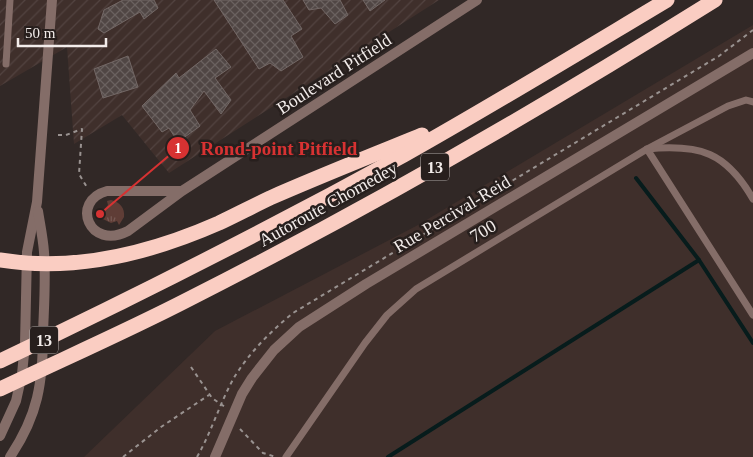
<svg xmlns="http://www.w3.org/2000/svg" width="753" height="457" font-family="'Times New Roman',serif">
  <defs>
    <pattern id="industrial-furrows" width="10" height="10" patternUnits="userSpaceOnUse" patternTransform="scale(1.25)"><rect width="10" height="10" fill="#3f2f2b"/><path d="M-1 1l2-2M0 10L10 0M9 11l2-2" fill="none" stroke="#524340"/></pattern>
    <pattern id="grass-tufts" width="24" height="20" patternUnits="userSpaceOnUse" patternTransform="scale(1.25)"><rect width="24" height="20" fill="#5f3d36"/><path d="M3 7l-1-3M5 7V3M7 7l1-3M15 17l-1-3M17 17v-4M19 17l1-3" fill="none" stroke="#765953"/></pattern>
    <pattern id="building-cross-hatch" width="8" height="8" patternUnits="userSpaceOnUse" patternTransform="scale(1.25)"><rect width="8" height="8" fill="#504644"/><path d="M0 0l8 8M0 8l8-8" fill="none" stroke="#6a615f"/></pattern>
  </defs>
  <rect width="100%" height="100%" fill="#312826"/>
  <polygon fill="#3f2f2b" points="753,25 753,457 84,457 215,331 418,225"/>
  <polygon fill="url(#industrial-furrows)" points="0,0 439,0 169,173 122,115 74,144 67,47 0,86"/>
  <path fill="url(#grass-tufts)" d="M111,200C120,202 125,208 124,217L119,225L117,221L111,223L103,219V211L108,205L107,201Z"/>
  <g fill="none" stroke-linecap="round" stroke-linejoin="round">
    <g stroke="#071c1c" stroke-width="4">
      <polyline points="636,178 699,260 753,343"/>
      <polyline points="388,457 699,260"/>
    </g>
  </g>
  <g fill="url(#building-cross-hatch)" stroke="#736866">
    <polygon points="123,0 154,0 158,8 144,19 140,12 104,33 98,29 104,10"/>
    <polygon points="214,0 283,0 302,29 291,36 303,57 281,71 270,63 259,69"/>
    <polygon points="303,0 340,0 348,15 335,24 321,8 309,10"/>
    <polygon points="363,0 385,0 370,11"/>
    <polygon points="216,49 231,67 215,78 231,100 221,114 204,91 190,110 200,126 178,142 169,128 162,132 142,106 176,73 179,78"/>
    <polygon points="128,56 138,87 103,98 94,69"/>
  </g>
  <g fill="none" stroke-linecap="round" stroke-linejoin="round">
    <g stroke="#999290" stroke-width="2" stroke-dasharray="4 4" stroke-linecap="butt">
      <polyline points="58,135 66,135 82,129 79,174 88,189"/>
      <polyline points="191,367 212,398 225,407"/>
      <polyline points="240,429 263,453 276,457"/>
      <polyline points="123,457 161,427 209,395"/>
      <path d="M197,457C212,431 220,402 235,376C250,352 271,331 293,313L719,56L753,30"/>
    </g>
    <g stroke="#846d68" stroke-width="7">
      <polyline points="6,64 10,0"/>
      <path d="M753,199C726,152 700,144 647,149L753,315"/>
      <polyline points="286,457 365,343 387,315 416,289 647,149 728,106 746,100 753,102"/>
    </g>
    <g stroke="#846d68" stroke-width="10">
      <path d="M182,191H107C70,201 89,251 128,231L182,191L477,0"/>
      <polyline points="215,457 242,394 252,378 274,350 299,327 366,284 753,53"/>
    </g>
    <g stroke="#846d68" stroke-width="10">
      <polyline points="0,436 16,401 22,374 25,344 27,252 37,202 52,0"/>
      <path d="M10,457C22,439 32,419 37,398C42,377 43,354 43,333C44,306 46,279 44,252C43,238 40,224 38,211"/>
    </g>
    <g stroke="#facdc2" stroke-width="15">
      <path d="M0,260C74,272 151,253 219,223C236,215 253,206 270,198C320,176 371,156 422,135"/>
      <path d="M0,361C137,296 271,228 404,155C493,105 580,52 667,0"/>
      <path d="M0,389C63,359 127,331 189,299C369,208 544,107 715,0"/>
    </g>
  </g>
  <g text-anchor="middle" stroke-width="5" stroke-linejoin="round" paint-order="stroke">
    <g fill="#271f1d" stroke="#b5aeac" stroke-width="1">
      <rect x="421" y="153.5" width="28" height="27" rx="4"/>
      <rect x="30" y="326.5" width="28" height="27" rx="4"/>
    </g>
    <g font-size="16" font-weight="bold" fill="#f2ecea">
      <text x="435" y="173">13</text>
      <text x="44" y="346">13</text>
    </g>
    <g font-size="18" fill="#f2ecea" stroke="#271f1d">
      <text transform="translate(334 74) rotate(-33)" y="6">Boulevard Pitfield</text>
      <text transform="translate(328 204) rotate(-29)" y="6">Autoroute Chomedey</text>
      <text transform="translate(452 214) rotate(-31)" y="6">Rue Percival-Reid</text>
      <text transform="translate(483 231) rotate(-31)" y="6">700</text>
    </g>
  </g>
  <path fill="none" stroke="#d73232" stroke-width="2" d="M100 214L178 148"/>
  <g fill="#d73232" stroke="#271f1d" stroke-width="2">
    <circle cx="100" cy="214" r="5"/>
    <circle cx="178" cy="148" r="12"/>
  </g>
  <g font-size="15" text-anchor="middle" font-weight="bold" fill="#fff">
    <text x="178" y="153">1</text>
  </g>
  <g font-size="19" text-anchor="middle" font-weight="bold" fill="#d73232" stroke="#271f1d" stroke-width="5" stroke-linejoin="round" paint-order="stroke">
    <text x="279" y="155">Rond-point Pitfield</text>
  </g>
  <path d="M18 38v8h88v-8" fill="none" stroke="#f2ecea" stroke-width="2.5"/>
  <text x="25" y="38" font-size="15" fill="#f2ecea" stroke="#271f1d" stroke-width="4" paint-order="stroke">50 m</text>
</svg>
